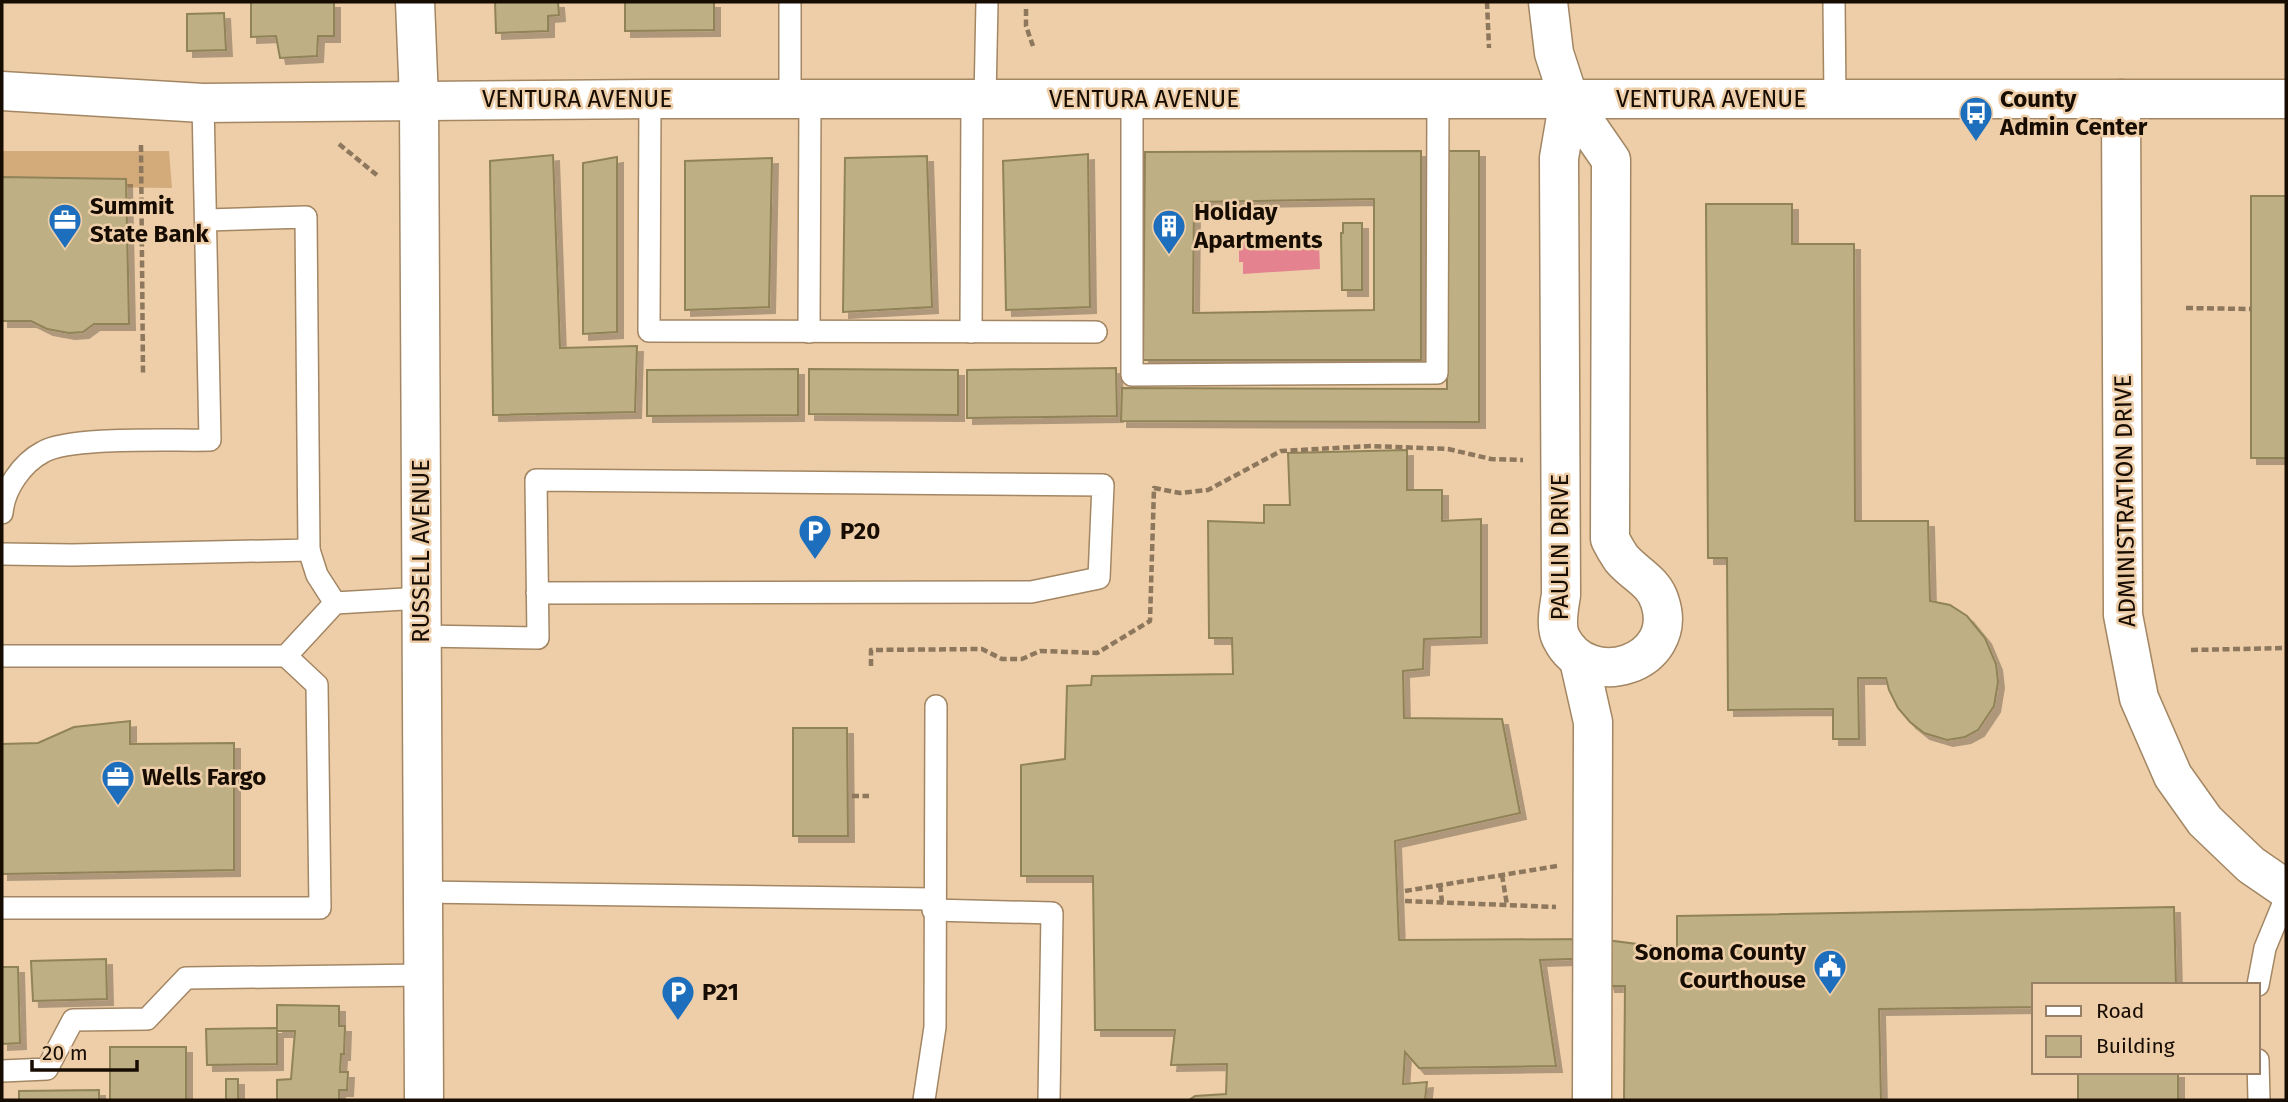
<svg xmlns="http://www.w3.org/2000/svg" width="2288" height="1102" font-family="'Fira Sans',sans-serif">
  <defs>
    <filter id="shadow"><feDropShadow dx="6" dy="6" stdDeviation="0" flood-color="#0004"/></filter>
  </defs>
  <rect width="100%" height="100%" fill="#edcea8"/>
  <polygon fill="#d3ab7b" points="2,151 169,151 172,188 2,186"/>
  <polygon fill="#e5828f" points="1244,238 1319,245 1320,269 1243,274 1243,262 1239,262 1239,250 1243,249"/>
  <g fill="#beb084" stroke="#918359" stroke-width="2" fill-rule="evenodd" filter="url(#shadow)">
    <polygon points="251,2 334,2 334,36 318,36 317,56 280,58 276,36 251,37"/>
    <polygon points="495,2 558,2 559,15 548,16 548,31 496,33"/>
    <polygon points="625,2 714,2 714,30 625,31"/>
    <polygon points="224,13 226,50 187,51 187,14"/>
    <path d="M1421,151V360H1143L1145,152ZM1374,199V310L1193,313L1194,202Z"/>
    <polygon points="1447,151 1479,151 1479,422 1121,421 1122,388 1447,389"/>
    <polygon points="1088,154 1090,307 1006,310 1003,161"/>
    <polygon points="553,155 560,348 637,346 635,412 493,415 490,161"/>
    <polygon points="927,156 932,307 843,312 845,158"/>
    <polygon points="617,157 617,332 583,334 583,163"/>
    <polygon points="772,158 769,307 685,310 685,161"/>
    <polygon points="2,177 126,179 129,324 94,324 83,332 69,333 47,329 31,321 2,321"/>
    <rect x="2251" y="196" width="35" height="262"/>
    <polygon points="1706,204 1792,204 1792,244 1854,244 1855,521 1928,521 1930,601 1950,605 1967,616 1985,638 1996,664 1998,682 1994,706 1978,730 1965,737 1947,740 1924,733 1910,722 1898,708 1889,690 1886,678 1858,678 1859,739 1833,739 1833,709 1728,710 1727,558 1708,558"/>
    <polygon points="1343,223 1362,223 1362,290 1342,290 1341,233 1343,233"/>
    <polygon points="1116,368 1117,416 967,418 967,370"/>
    <polygon points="798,369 798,415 647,416 647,370"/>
    <polygon points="809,369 958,370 958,415 809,414"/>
    <polygon points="1407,450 1407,490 1442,490 1442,521 1481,519 1481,637 1424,639 1423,669 1403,671 1404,718 1502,719 1520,813 1395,841 1399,940 1598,939 1599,958 1540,960 1556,1066 1419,1068 1405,1052 1403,1084 1427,1082 1425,1100 1189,1100 1195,1096 1226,1094 1227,1064 1171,1065 1175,1030 1095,1030 1093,876 1021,876 1021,765 1065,759 1067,686 1091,685 1092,676 1233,674 1232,638 1209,638 1208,521 1264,523 1264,505 1290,505 1288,453"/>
    <polygon points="130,721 130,744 234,743 234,870 2,874 2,744 38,743 74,727"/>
    <polygon points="793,728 847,728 848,836 793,836"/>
    <polygon points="2174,907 2176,985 2034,985 2034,1007 1879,1009 1881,1100 1624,1100 1625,986 1609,986 1598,939 1677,949 1677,916"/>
    <polygon points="106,959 107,999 33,1001 31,961"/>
    <polygon points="2,967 18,967 20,1043 2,1044"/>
    <polygon points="277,1005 339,1006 339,1026 345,1026 344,1054 341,1054 340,1072 348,1072 347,1090 339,1090 339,1100 277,1100 277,1080 291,1079 295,1031 277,1031"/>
    <polygon points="277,1028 277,1064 207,1065 206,1029"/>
    <rect x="110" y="1047" width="76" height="53"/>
    <rect x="2078" y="1072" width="100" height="28"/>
    <rect x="226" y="1079" width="12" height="21"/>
    <polygon points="99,1090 99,1100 19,1100 19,1091"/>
  </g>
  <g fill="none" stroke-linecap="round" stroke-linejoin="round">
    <defs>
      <g id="lane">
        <polyline points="790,2 790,99"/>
        <polyline points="1834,2 1835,99"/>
        <polyline points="1132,98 1132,375 1437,373 1438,99"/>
        <polyline points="650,99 649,331 1096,332"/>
        <polyline points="985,99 987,2"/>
        <polyline points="809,332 810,99"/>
        <polyline points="971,332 972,99"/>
        <path d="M2,513C4,489 22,463 43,452C70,436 173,441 210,440L203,103"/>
        <polyline points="309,550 317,575 335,603 422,598"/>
        <polyline points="2,554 72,555 309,550 306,217 207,220"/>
        <polyline points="422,636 538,638 536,480 1103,485 1099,578 1031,592 537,593"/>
        <polyline points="2,656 286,656 335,603"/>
        <polyline points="423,892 933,899"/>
        <polyline points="2,908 320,908 317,685 286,656"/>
        <polyline points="933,910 1052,913 1049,1100"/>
        <polyline points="2258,985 2265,948 2286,897"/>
        <polyline points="2258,1060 2259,1100"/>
        <polyline points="2,1071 47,1069 73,1020 147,1019 186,978 424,975"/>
        <polyline points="924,1100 935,1027 936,706"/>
      </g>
      <polyline id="street" points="1579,660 1593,722 1592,1100"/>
      <g id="secondary">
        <polyline points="415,2 419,100 424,1100"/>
        <path d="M1548,2L1554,53L1569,99L1611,160L1610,539C1613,545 1617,552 1621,558C1634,574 1654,581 1660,602C1680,664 1588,693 1561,638C1555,626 1559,608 1561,595L1559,158L1569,99"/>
        <polyline points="2,91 203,103 650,99 2286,99"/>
        <polyline points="2121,99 2123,615 2139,698 2173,776 2205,821 2251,865 2286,889"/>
      </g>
    </defs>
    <use href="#lane" stroke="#a38663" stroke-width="24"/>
    <use href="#street" stroke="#a38663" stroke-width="41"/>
    <use href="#secondary" stroke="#a38663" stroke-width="41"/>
    <g stroke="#8d775d" stroke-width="4.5" stroke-dasharray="7 3.5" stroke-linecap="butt">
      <polyline points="1487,2 1489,48"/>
      <polyline points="1026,9 1026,26 1033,46"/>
      <polyline points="339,144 378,176"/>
      <polyline points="141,145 143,373"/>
      <polyline points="2186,308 2251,309"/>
      <polyline points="2191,650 2286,648"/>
      <polyline points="871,666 871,650 982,649 1002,659 1022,659 1040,651 1097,653 1150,621 1154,488 1180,493 1208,490 1281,451 1371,446 1448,449 1491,459 1523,460"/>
      <polyline points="852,796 869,796"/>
      <polyline points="1502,875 1507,905"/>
      <polyline points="1440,885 1442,902"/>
      <polyline points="1405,891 1557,866"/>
      <polyline points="1405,901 1556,907"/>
    </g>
    <use href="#lane" stroke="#fff" stroke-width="21"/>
    <use href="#street" stroke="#fff" stroke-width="38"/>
    <use href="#secondary" stroke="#fff" stroke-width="38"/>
  </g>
  <defs>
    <symbol id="bus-pin" viewBox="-11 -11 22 30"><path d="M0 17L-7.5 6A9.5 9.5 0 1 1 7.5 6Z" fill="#1d6fbd" stroke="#edcea8"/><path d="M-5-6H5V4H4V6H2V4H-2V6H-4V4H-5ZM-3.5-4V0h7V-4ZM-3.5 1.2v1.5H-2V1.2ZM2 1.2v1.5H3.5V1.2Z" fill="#fff"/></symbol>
    <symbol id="office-pin" viewBox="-11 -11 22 30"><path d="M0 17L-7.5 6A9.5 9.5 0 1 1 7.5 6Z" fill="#1d6fbd" stroke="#edcea8"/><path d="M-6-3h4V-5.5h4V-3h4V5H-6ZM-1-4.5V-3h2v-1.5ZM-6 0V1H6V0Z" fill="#fff"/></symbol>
    <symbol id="building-pin" viewBox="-11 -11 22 30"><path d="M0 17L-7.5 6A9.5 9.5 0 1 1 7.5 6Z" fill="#1d6fbd" stroke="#edcea8"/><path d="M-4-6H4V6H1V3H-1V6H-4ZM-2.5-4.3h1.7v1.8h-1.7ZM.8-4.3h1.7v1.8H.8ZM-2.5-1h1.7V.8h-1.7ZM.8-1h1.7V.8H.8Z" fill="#fff"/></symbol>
    <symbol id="parking-pin" viewBox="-11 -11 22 30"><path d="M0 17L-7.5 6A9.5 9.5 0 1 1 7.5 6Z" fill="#1d6fbd" stroke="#edcea8"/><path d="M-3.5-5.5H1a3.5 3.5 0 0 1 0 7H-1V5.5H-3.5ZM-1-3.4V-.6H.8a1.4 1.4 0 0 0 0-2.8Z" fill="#fff"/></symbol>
    <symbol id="civic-pin" viewBox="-11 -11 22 30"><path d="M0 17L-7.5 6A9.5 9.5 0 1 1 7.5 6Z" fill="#1d6fbd" stroke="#edcea8"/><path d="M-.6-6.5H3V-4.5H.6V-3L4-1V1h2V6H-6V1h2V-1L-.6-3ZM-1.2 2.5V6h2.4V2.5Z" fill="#fff"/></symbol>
  </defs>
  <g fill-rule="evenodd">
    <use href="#bus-pin" x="1957" y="94" width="38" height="52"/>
    <use href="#office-pin" x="46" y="201" width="38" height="52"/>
    <use href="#building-pin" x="1150" y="207" width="38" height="52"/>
    <use href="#parking-pin" x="796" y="512" width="38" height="52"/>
    <use href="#office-pin" x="99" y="758" width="38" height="52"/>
    <use href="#civic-pin" x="1811" y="947" width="38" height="52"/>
    <use href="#parking-pin" x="659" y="973" width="38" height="52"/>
  </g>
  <g text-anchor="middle" stroke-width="5" stroke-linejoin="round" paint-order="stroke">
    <g font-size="24" fill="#170c02" stroke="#edcea8">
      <text x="577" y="107">VENTURA AVENUE</text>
      <text x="1144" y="107">VENTURA AVENUE</text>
      <text x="1711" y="107">VENTURA AVENUE</text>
      <text transform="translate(2125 501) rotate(-91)" y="8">ADMINISTRATION DRIVE</text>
      <text transform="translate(1560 547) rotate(-90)" y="8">PAULIN DRIVE</text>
      <text transform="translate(421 551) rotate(-90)" y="8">RUSSELL AVENUE</text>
    </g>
    <g font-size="24" font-weight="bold" fill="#170c02" stroke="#edcea8" text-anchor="start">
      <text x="2000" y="107">County<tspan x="2000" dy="28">Admin Center</tspan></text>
      <text x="90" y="214">Summit<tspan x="90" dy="28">State Bank</tspan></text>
      <text x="1194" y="220">Holiday<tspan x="1194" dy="28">Apartments</tspan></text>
      <text x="840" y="539">P20</text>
      <text x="142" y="785">Wells Fargo</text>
      <text x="1806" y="960" text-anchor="end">Sonoma County<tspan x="1806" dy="28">Courthouse</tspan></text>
      <text x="702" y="1000">P21</text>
    </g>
  </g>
  <rect width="2288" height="1102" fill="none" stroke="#170c02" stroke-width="7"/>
  <rect x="2032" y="983" width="228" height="91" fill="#edcea8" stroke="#978066" stroke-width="2"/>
  <rect x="2046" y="1006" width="35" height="10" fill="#ffffff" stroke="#978066" stroke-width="2"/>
  <text x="2096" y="1018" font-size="21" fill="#170c02">Road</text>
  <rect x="2046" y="1036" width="35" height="21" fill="#beb084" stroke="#978066" stroke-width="2"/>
  <text x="2096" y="1053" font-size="21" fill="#170c02">Building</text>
  <path d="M32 1060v10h105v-10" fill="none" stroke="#170c02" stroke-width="3.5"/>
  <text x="42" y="1060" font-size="21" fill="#170c02" stroke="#edcea8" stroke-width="5" paint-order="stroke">20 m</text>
</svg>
